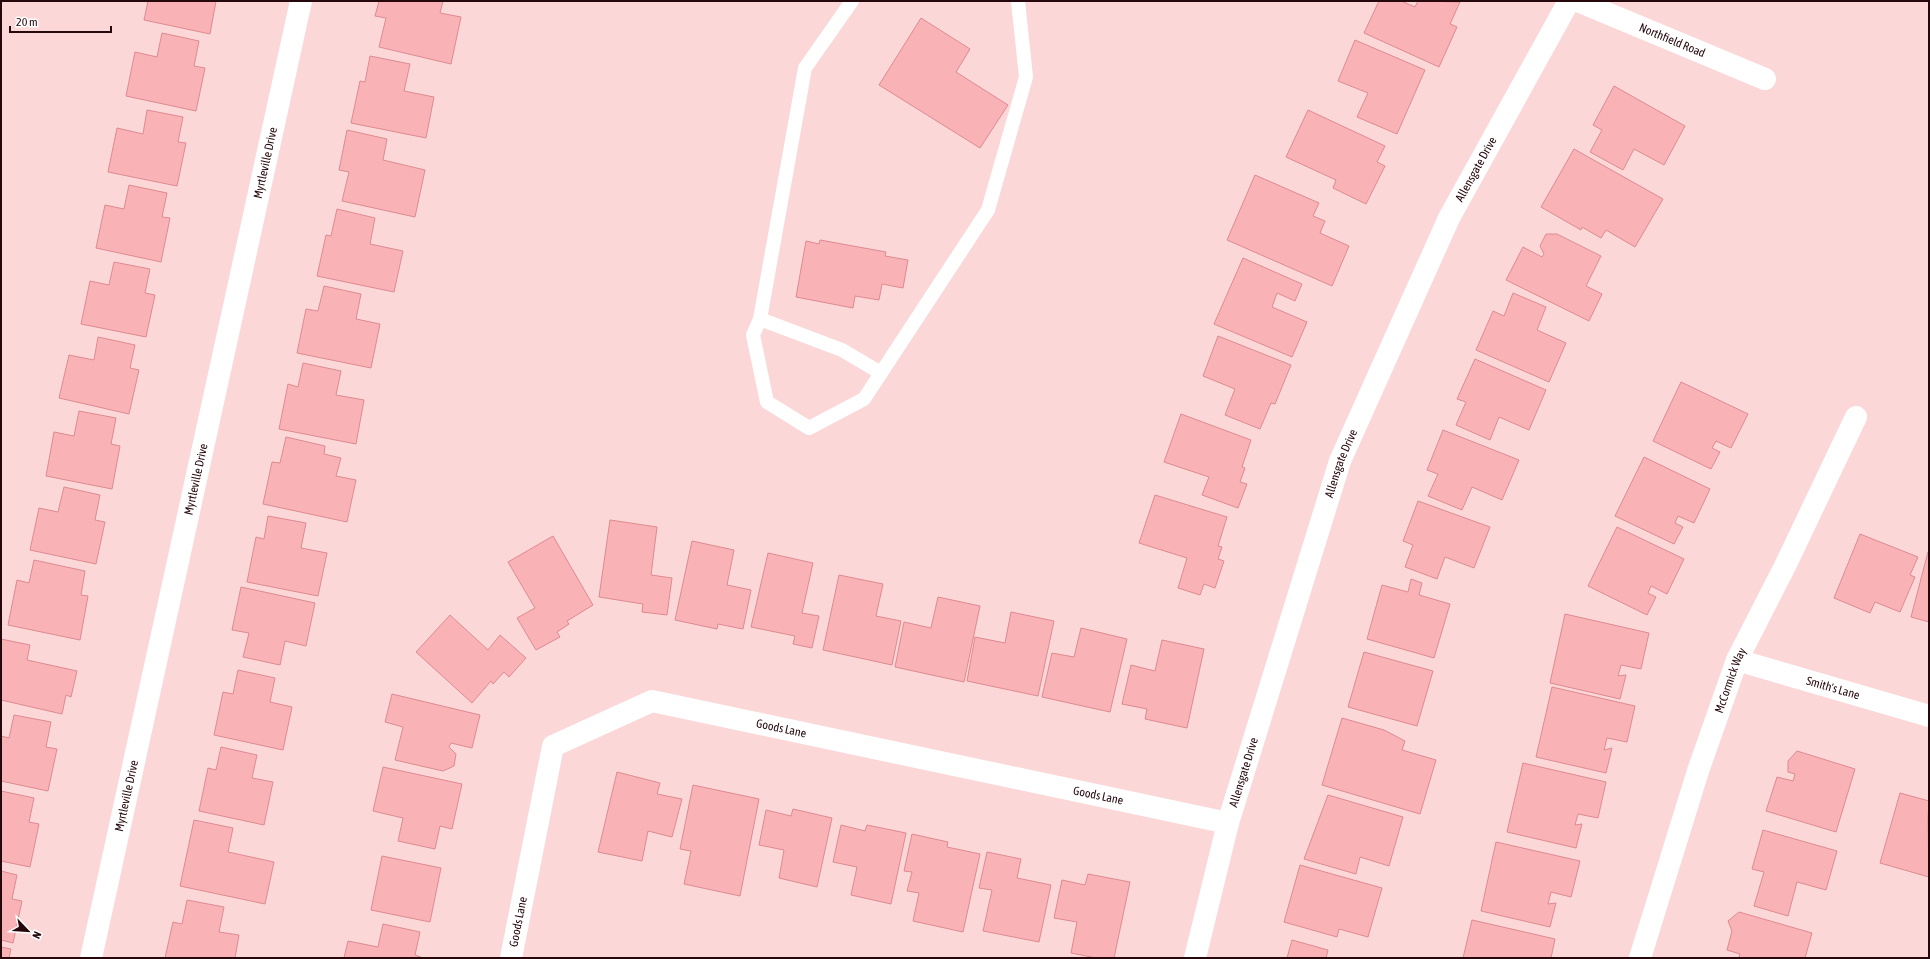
<svg xmlns="http://www.w3.org/2000/svg" width="1930" height="959" font-family="'Asap Condensed',sans-serif">
  <rect width="100%" height="100%" fill="#fbd7d8"/>
  <g fill="#f9b3b7" stroke="#de8a90">
    <polygon points="148,1 216,1 210,34 144,20"/>
    <polygon points="379,1 443,1 440,13 461,17 451,64 379,47 386,18 375,16"/>
    <polygon points="1379,1 1401,1 1415,7 1418,1 1460,2 1450,24 1457,27 1439,67 1364,33"/>
    <polygon points="921,18 970,49 956,72 1008,105 980,148 879,85"/>
    <polygon points="162,33 199,41 194,66 205,68 196,111 126,96 135,52 157,57"/>
    <polygon points="1355,40 1425,70 1397,134 1357,117 1368,93 1338,81"/>
    <polygon points="370,56 410,64 404,91 434,97 426,138 351,123 360,81 365,82"/>
    <polygon points="1614,86 1685,126 1664,165 1634,149 1623,170 1590,152 1602,130 1593,125"/>
    <polygon points="147,110 183,117 178,142 186,143 177,186 108,172 117,128 143,134"/>
    <polygon points="1308,110 1385,146 1377,162 1385,166 1366,204 1333,188 1336,180 1286,157"/>
    <polygon points="347,130 387,139 383,160 425,170 415,217 342,201 349,172 339,170"/>
    <polygon points="1574,149 1663,199 1635,247 1606,230 1601,238 1582,227 1581,230 1541,207"/>
    <polygon points="1255,175 1319,203 1313,216 1325,221 1320,233 1349,246 1332,286 1227,240"/>
    <polygon points="129,185 167,193 162,217 170,218 161,262 96,248 105,205 124,209"/>
    <polygon points="337,209 375,218 370,244 403,251 394,292 317,276 326,235 331,236"/>
    <polygon points="1546,234 1557,234 1601,256 1586,286 1602,294 1589,321 1506,280 1523,247 1542,257 1544,254 1540,246"/>
    <polygon points="820,240 886,252 885,256 908,260 903,288 882,284 879,300 855,296 853,308 796,297 806,241 819,244"/>
    <polygon points="1243,258 1302,284 1295,301 1277,293 1272,307 1307,322 1292,357 1214,324"/>
    <polygon points="114,262 150,269 145,293 155,295 146,337 81,324 90,281 109,285"/>
    <polygon points="324,286 361,294 356,319 380,324 371,368 297,353 306,309 318,311"/>
    <polygon points="1513,293 1546,307 1537,330 1566,343 1549,382 1476,350 1493,311 1504,316"/>
    <polygon points="1218,336 1291,365 1275,404 1271,403 1260,429 1225,415 1235,389 1203,376"/>
    <polygon points="98,337 135,345 130,368 139,370 129,414 59,398 69,355 94,360"/>
    <polygon points="1475,359 1546,390 1529,430 1499,417 1490,440 1456,425 1466,402 1457,399"/>
    <polygon points="303,363 341,371 336,395 364,400 356,444 279,429 288,384 298,387"/>
    <polygon points="1681,382 1748,414 1731,448 1716,441 1712,448 1720,452 1711,469 1653,441"/>
    <polygon points="79,411 116,418 111,444 120,446 112,489 46,476 54,432 74,436"/>
    <polygon points="1181,414 1251,440 1242,467 1245,468 1240,482 1247,484 1238,508 1202,495 1209,477 1164,462"/>
    <polygon points="1443,430 1519,460 1502,500 1472,487 1462,510 1428,496 1438,474 1427,470"/>
    <polygon points="286,437 325,446 324,454 341,458 336,476 356,480 347,522 263,504 272,462 280,463"/>
    <polygon points="1644,457 1710,489 1694,523 1678,516 1675,523 1683,527 1674,544 1615,516"/>
    <polygon points="64,487 100,495 95,520 105,522 96,564 30,550 39,508 58,512"/>
    <polygon points="1155,495 1227,517 1218,546 1222,547 1218,559 1224,561 1215,588 1204,584 1200,595 1178,588 1187,558 1139,543"/>
    <polygon points="1418,501 1490,527 1474,568 1445,557 1437,579 1405,567 1413,545 1403,541"/>
    <polygon points="268,516 306,523 301,548 327,553 318,596 247,582 256,537 264,539"/>
    <polygon points="610,520 657,527 651,575 672,578 667,615 642,612 643,604 599,597"/>
    <polygon points="1617,527 1684,559 1667,594 1651,586 1648,593 1656,597 1647,615 1588,586"/>
    <polygon points="1860,534 1918,557 1910,575 1915,577 1900,612 1875,602 1870,613 1834,598"/>
    <polygon points="553,536 593,605 567,621 569,624 557,632 560,637 536,650 517,618 535,608 508,562"/>
    <polygon points="692,541 734,550 727,585 751,590 743,629 718,624 717,629 675,620"/>
    <polygon points="1928,552 1929,552 1929,622 1911,617"/>
    <polygon points="768,553 813,563 802,613 819,616 812,648 793,644 795,636 751,627"/>
    <polygon points="34,560 85,571 81,595 88,596 80,640 8,625 17,580 29,583"/>
    <polygon points="839,575 883,584 876,616 901,621 892,665 823,650"/>
    <polygon points="1411,579 1422,583 1419,595 1450,604 1434,658 1367,639 1382,585 1408,592"/>
    <polygon points="241,587 315,603 306,646 285,641 280,665 243,657 249,633 232,630"/>
    <polygon points="938,597 980,606 964,682 895,667 904,622 931,628"/>
    <polygon points="1011,612 1054,621 1038,696 967,681 975,637 1005,643"/>
    <polygon points="1565,614 1649,633 1641,669 1621,665 1618,676 1626,675 1620,699 1550,683"/>
    <polygon points="450,615 488,650 500,635 526,658 509,677 504,672 493,684 491,681 472,703 416,652"/>
    <polygon points="1081,628 1127,639 1110,712 1042,697 1052,653 1074,657"/>
    <polygon points="1,639 30,645 27,660 77,671 71,697 66,695 62,714 1,700"/>
    <polygon points="1162,640 1204,649 1187,728 1145,719 1147,709 1122,704 1131,665 1155,671"/>
    <polygon points="1364,652 1433,671 1417,726 1348,707"/>
    <polygon points="238,670 275,678 270,702 292,707 283,750 214,735 223,692 233,694"/>
    <polygon points="1552,687 1635,706 1627,742 1607,738 1604,750 1612,748 1606,773 1536,757"/>
    <polygon points="392,694 480,715 472,748 451,743 449,747 456,754 454,766 443,771 395,760 403,727 385,722"/>
    <polygon points="14,715 51,722 46,747 57,749 48,791 1,781 1,736 9,738"/>
    <polygon points="1342,718 1384,730 1405,741 1402,750 1436,760 1420,814 1322,785"/>
    <polygon points="221,747 257,755 252,778 273,782 264,825 199,811 208,768 216,770"/>
    <polygon points="1797,751 1855,769 1836,832 1766,811 1777,777 1793,781 1795,774 1788,772 1788,761"/>
    <polygon points="1523,763 1606,782 1598,818 1578,814 1575,825 1582,824 1576,848 1507,832"/>
    <polygon points="383,767 462,784 452,829 440,826 435,849 398,841 403,818 373,811"/>
    <polygon points="617,772 660,783 657,794 682,799 672,837 648,831 642,861 598,852"/>
    <polygon points="693,785 759,799 740,896 684,884 691,851 680,849"/>
    <polygon points="1,791 34,798 29,822 39,824 30,867 1,861"/>
    <polygon points="1900,793 1929,801 1928,819 1929,877 1880,863"/>
    <polygon points="1328,795 1403,817 1389,866 1360,857 1356,874 1304,859"/>
    <polygon points="793,809 832,818 817,887 779,878 784,850 759,845 766,810 791,816"/>
    <polygon points="194,820 233,828 228,852 274,862 265,904 180,886"/>
    <polygon points="841,825 865,831 867,825 906,833 891,904 851,895 857,867 833,862"/>
    <polygon points="1763,830 1837,851 1826,890 1797,882 1788,916 1754,906 1764,872 1752,869"/>
    <polygon points="912,834 948,842 947,847 980,854 963,932 913,921 919,893 907,891 912,872 904,871"/>
    <polygon points="1496,842 1580,861 1571,897 1551,892 1548,904 1556,903 1550,927 1481,911"/>
    <polygon points="987,852 1021,859 1017,878 1051,885 1039,942 983,931 992,890 979,888"/>
    <polygon points="382,856 441,868 430,922 371,910"/>
    <polygon points="1300,865 1382,888 1368,937 1339,929 1337,937 1284,922"/>
    <polygon points="1,871 17,875 12,899 22,901 13,943 1,940"/>
    <polygon points="1088,874 1130,882 1114,958 1096,958 1071,953 1077,922 1054,918 1062,880 1085,885"/>
    <polygon points="187,900 224,907 219,932 239,935 235,958 165,958 173,922 182,924"/>
    <polygon points="1739,912 1812,933 1805,958 1739,958 1740,954 1727,950 1732,931 1728,921"/>
    <polygon points="1472,920 1555,939 1551,958 1463,958"/>
    <polygon points="383,924 420,932 415,955 423,958 344,958 348,941 378,947"/>
    <polygon points="1292,940 1328,950 1326,958 1287,958"/>
    <polygon points="1,947 11,949 9,958 1,958"/>
  </g>
  <g fill="none" stroke-linecap="round" stroke-linejoin="round">
    <g stroke="#fff" stroke-width="14">
      <polyline points="852,1 805,68 760,319 753,335 767,402 809,428 864,399 988,210 1026,77 1018,1"/>
      <polyline points="760,319 842,350 881,373"/>
    </g>
    <g stroke="#fff" stroke-width="22">
      <path id="s1" d="M1578,1L1765,79"/>
      <path id="s2" d="M1737,660L1929,716"/>
      <path id="s3" d="M91,958L301,1"/>
      <path id="s4" d="M511,958L553,746L652,701L1228,823"/>
      <path id="s5" d="M1195,958L1228,823L1340,461L1449,218L1569,1"/>
      <path id="s6" d="M1640,958L1698,771L1737,660L1786,564L1856,417"/>
    </g>
  </g>
  <g text-anchor="middle" stroke-width="4" stroke-linejoin="round" paint-order="stroke">
    <g font-size="12" fill="#26080c" stroke="#fff">
      <text dy="4" stroke="none"><textPath href="#s1" startOffset="102">Northfield Road</textPath></text>
      <text dy="4" stroke="none"><textPath href="#s3" startOffset="814">Myrtleville Drive</textPath></text>
      <text dy="4" stroke="none"><textPath href="#s5" startOffset="840">Allensgate Drive</textPath></text>
      <text dy="4" stroke="none"><textPath href="#s5" startOffset="516">Allensgate Drive</textPath></text>
      <text dy="4" stroke="none"><textPath href="#s3" startOffset="490">Myrtleville Drive</textPath></text>
      <text dy="4" stroke="none"><textPath href="#s6" startOffset="292">McCormick Way</textPath></text>
      <text dy="4" stroke="none"><textPath href="#s2" startOffset="100">Smith's Lane</textPath></text>
      <text dy="4" stroke="none"><textPath href="#s4" startOffset="457">Goods Lane</textPath></text>
      <text dy="4" stroke="none"><textPath href="#s5" startOffset="192">Allensgate Drive</textPath></text>
      <text dy="4" stroke="none"><textPath href="#s3" startOffset="166">Myrtleville Drive</textPath></text>
      <text dy="4" stroke="none"><textPath href="#s4" startOffset="781">Goods Lane</textPath></text>
      <text dy="4" stroke="none"><textPath href="#s4" startOffset="37">Goods Lane</textPath></text>
    </g>
  </g>
  <rect width="1930" height="959" fill="none" stroke="#26080c" stroke-width="4"/>
  <g transform="translate(28 931) rotate(115)" stroke="#ffffff" stroke-width="3" paint-order="stroke">
  <path d="M0-3L7 15L0 10L-7 15Z" fill="#26080c"/>
  <text y="-6" font-size="11" font-weight="bold" text-anchor="middle" fill="#26080c">N</text>
  </g>
  <path d="M10 26v6h101v-6" fill="none" stroke="#26080c" stroke-width="2"/>
  <text x="16" y="26" font-size="12" fill="#26080c" stroke="#ffffff" stroke-width="3" paint-order="stroke">20 m</text>
</svg>
